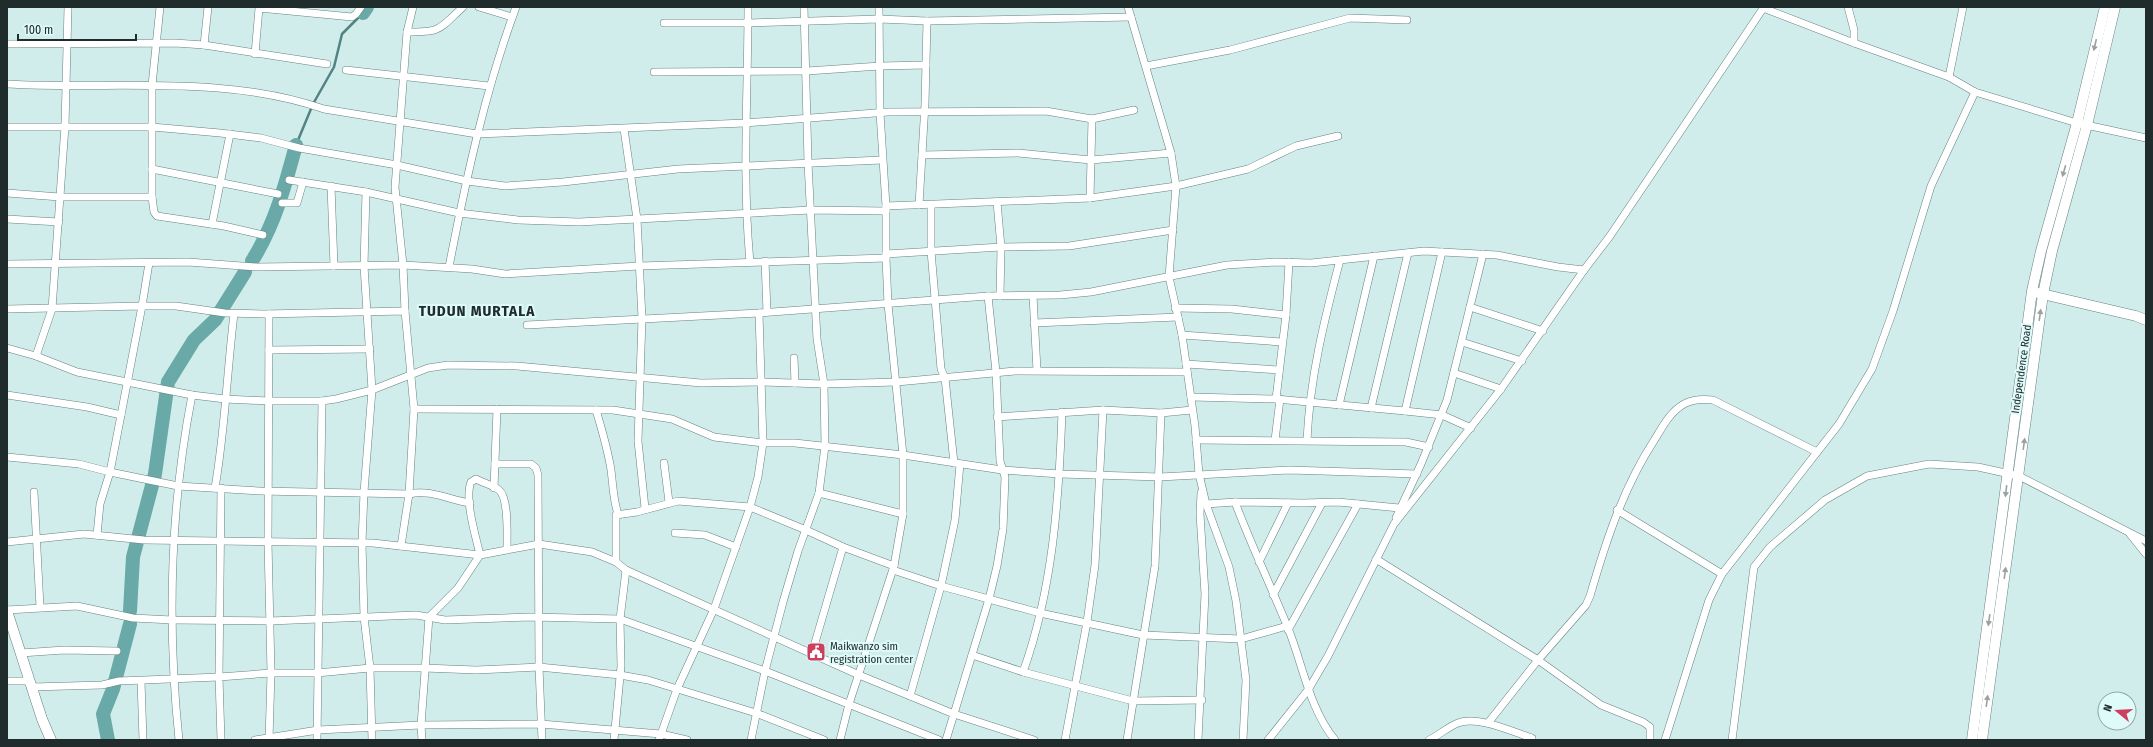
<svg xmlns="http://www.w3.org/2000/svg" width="2153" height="747" font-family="'Fira Sans Condensed',sans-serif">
  <rect width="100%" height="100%" fill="#d0edec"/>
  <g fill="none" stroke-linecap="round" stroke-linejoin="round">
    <polyline stroke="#538382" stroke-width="2.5" points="296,145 313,104 334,67 342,34 363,13"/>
    <g stroke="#69a9a7" stroke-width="14">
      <polyline points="363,13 367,7"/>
      <path d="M252,261C275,224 285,186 296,145"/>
      <polyline points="130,611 133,557 155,474 168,382 194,340 215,320 245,272"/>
      <polyline points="108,740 103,714 113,689 130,624"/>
    </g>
    <defs>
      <g id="street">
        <polyline points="160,7 152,85 152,197 154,212 157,216 224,226 263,235"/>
        <polyline points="413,7 407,32 395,187 403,265 472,269 505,274 639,266 886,258"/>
        <polyline points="479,7 512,17"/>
        <path d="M748,7C748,92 742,177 750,262"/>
        <polyline points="1128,7 1171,153 1176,186 1169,277 1182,335 1195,426 1199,474 1206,504 1229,567 1236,601 1246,680 1243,740"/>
        <polyline points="1848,7 1854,30 1854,43 1949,77 1975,92 2077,123 2146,138"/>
        <polyline points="1763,8 1854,43"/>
        <polyline points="664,23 748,23 879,19 927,21 1131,17"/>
        <path d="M407,32C442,32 438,30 463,7"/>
        <polyline points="7,44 175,43 204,45 327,64"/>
        <polyline points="204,45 208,7"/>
        <polyline points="255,54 259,8 352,17 356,14 361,7"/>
        <polyline points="1146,66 1230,50 1350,18 1407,20"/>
        <polyline points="346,70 489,86"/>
        <polyline points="654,72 807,71 880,66 926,65"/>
        <polyline points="1949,77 1963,7"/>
        <path d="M7,84C112,90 223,74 324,109L477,134L745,123L888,112L1046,111L1092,119L1134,110"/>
        <polyline points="7,127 152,127 220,133 261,138 299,148 397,165 467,181 505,186 563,182 678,169 882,160"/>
        <polyline points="624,129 637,219 642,318 638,441 645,508"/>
        <polyline points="922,155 1018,153 1091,160 1171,153"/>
        <polyline points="152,169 278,194"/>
        <polyline points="289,180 366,192 459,213 518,220 579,222 811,210 886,211"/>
        <polyline points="331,186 334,266"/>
        <polyline points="366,192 364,266 372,390 364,492 362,543 364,617 370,668 372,740"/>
        <polyline points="7,193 60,197 152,197"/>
        <polyline points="1090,198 1092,119"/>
        <polyline points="997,202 1001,247 1000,296"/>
        <polyline points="282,203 297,203 303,182"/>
        <polyline points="919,205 925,104 927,21"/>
        <polyline points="931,205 931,251 941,369 945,378 954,463"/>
        <polyline points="886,206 1090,198 1176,186 1248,169 1296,146 1338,136"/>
        <polyline points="7,219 59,222"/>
        <polyline points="212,224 230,134"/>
        <polyline points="886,254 1001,247 1069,246 1173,230"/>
        <polyline points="765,261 767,312"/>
        <polyline points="149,263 142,306 176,306 225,313 264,314 405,311 414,409 409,494 401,546"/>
        <polyline points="7,264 188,262 257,267 403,265 405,311"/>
        <path d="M449,267C466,179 485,91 516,7"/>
        <polyline points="1033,296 1037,370"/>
        <polyline points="1470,307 1543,331"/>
        <polyline points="1175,308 1232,309 1286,315"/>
        <polyline points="7,309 142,306 121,415 87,407 7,395"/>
        <polyline points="1034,323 1178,317"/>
        <polyline points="527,325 759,313 988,296 1060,295 1091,292 1227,265 1276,262 1311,263 1424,251 1497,255 1558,267 1584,270"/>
        <polyline points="1182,335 1282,342"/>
        <polyline points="1462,342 1522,361"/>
        <polyline points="7,348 36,356 77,372 192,395 225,399 269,401 322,401 336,399 372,390 428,368 448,365 517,366 701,383 761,382 824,384 897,382 1015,371 1187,372"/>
        <polyline points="269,350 370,349"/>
        <polyline points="36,356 52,309 65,126 68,7"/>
        <polyline points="794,358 795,383"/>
        <polyline points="1186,364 1279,370"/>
        <polyline points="1454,373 1501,389"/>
        <polyline points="1191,397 1276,399 1405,411 1442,415 1471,428"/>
        <polyline points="1276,399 1286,315 1289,262"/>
        <polyline points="1339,405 1374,256"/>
        <polyline points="1371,408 1408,253"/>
        <polyline points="414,409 613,410 672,419 714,437 763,443 795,443 903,455 1002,470 1060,474 1160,477 1289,470 1417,474"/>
        <path d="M596,410C602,430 608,450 611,470C613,485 613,499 618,514"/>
        <polyline points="1405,411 1442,252"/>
        <polyline points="997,417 1103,410 1161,413 1192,410"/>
        <polyline points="1196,440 1406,442 1429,447"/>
        <polyline points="1275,440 1280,399"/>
        <path d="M1307,440C1310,377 1324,321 1340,260"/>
        <polyline points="7,457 79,464 110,472 121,415"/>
        <polyline points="664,463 669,502"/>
        <polyline points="495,464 531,464 536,468 538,475 539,667 542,740"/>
        <path d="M215,488C225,430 227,372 234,314"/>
        <polyline points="494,488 497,409"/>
        <polyline points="34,492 40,607"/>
        <polyline points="819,493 903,514"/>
        <path d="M1235,502C1251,545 1271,586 1288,628C1303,665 1309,708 1335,740"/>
        <polyline points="1206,504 1235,502 1304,503 1338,502 1399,508"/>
        <polyline points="1617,510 1722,574"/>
        <polyline points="1396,518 1421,464 1447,400 1483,254"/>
        <polyline points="675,533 705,535 736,547"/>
        <polyline points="2130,534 2146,554"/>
        <path d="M97,535L100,504L110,472L178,486L260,491L409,494C431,489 449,500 470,503"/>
        <polyline points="7,542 84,534 144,540 373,543 480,555 539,544 592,552 616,562 626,570 859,675 954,714 1034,740"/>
        <polyline points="1376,559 1538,660 1601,705 1643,722 1650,727 1650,740"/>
        <polyline points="616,562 616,515 637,512 678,501 750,507 806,530 843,547 894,566"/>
        <polyline points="1259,562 1288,503"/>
        <polyline points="893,570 941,586 1040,613 1143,635 1241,639 1287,626"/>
        <polyline points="1273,595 1322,503"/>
        <polyline points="7,610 77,606 133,618 172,620 270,621 416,615 445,620 530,617 620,619 765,671 939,740"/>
        <polyline points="1288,630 1358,504"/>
        <polyline points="21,653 64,650 117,651"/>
        <polyline points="812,653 843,547"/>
        <path d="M972,655L1023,672C1053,589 1059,499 1062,412"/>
        <polyline points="1023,672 1133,701 1202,700"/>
        <polyline points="7,681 30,681"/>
        <polyline points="141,681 143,740"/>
        <polyline points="32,687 102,685 119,681 219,677 221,488"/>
        <polyline points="910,696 941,586 955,520 960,464"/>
        <path d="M1488,723L1538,660L1586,605L1590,596C1606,541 1623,488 1655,439C1663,426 1670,412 1684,404C1693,399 1703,399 1713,400L1817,452"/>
        <path d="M179,740C167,624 170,509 192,395"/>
        <polyline points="221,740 219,677 271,673 317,673 370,668 424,668 476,670 539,667 620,675 648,680 756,713 824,740"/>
        <polyline points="255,740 318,730 421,725 541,724 661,734 687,740"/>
        <polyline points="269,740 271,673 268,542 269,314"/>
        <polyline points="317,740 322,401"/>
        <path d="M422,740L421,725L429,617L458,588L480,555C476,537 464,499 471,482L476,479C483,483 493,485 499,490C509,498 507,536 507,549"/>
        <polyline points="614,740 621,666 620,619 626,570"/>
        <polyline points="659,740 677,689 714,609 750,507 758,477 763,443 759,313"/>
        <polyline points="751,740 765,671 783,602 798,551 819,493 825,446 824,384 817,339 808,163 804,7"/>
        <polyline points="840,740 849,704 894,566 903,514 903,455 888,304 886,258 886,206 880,113 879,7"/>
        <polyline points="946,740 989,599 997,566 1003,529 1005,477 1000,461 996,372 988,296"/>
        <polyline points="1065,740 1087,622 1095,565 1103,410"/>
        <polyline points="1127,740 1155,566 1161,413"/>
        <polyline points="1198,740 1205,594 1200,514 1201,493"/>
        <polyline points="1268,740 1308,690 1328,656 1394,524 1501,389 1584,270 1610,236 1764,7"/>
        <path d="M1429,740C1439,735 1448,727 1458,723C1477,715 1513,732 1532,738"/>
        <polyline points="1665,740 1709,600 1722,574 1839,424 1872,369 1893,311 1931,186 1975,92"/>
        <polyline points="1732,740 1754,567 1770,547 1825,500 1867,476 1929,464 1978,467 2019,476 2146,541"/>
      </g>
      <g id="secondary">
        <polyline points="2038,293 2136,316 2146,320"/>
        <polyline points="7,611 42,719 51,740"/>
        <polyline points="1972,740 2032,291 2041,251 2077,123 2105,7"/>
        <polyline points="1982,740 2043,294 2052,251 2087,125 2115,7"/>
      </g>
    </defs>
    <use href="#street" stroke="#678180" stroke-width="8"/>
    <use href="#secondary" stroke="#678180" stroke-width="11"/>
    <use href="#street" stroke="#fff" stroke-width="7"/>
    <use href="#secondary" stroke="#fff" stroke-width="10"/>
  </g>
  <defs><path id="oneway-solid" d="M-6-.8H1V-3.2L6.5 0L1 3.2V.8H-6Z"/></defs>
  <g fill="#9ba0a0">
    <use href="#oneway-solid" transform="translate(2095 45) rotate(103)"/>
    <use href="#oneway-solid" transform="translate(2064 171) rotate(106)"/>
    <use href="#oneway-solid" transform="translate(2040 315) rotate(-82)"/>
    <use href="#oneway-solid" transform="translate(2024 444) rotate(-82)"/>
    <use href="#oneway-solid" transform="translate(2006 491) rotate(97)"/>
    <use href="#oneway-solid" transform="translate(2005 573) rotate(-82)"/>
    <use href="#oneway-solid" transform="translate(1989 620) rotate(98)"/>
    <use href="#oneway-solid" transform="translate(1987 701) rotate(-82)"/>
  </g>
  <defs>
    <symbol id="civic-square" viewBox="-11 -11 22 22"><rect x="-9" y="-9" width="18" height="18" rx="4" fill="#ce3e5e" stroke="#defaf9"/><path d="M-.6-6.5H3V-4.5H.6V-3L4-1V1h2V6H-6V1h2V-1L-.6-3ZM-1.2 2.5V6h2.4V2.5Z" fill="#fff"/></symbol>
  </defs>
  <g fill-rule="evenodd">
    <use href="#civic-square" x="805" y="641" width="22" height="22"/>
  </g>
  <g text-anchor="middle" stroke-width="4" stroke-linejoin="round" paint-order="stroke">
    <g font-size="11" fill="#202b2b" stroke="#defaf9">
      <text transform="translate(2021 369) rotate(-82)" y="4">Independence Road</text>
    </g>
    <g font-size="11" fill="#202b2b" stroke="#defaf9" text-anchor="start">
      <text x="830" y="650">Maikwanzo sim<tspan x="830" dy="13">registration center</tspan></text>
    </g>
    <g font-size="15" font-weight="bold" letter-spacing="1" fill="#202b2b" stroke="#defaf9">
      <text x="477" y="316">TUDUN MURTALA</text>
    </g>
  </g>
  <rect width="2153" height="747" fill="none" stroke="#202b2b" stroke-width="16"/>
  <g transform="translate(2117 711) rotate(288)"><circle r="19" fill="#defaf9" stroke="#92a7a7"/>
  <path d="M0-3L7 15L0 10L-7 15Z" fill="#ce3e5e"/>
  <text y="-6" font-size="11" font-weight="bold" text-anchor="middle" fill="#202b2b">N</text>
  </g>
  <path d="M18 34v6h118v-6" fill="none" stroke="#202b2b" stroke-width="2"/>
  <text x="24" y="34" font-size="12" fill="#202b2b" stroke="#defaf9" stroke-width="3" paint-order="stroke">100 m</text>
</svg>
